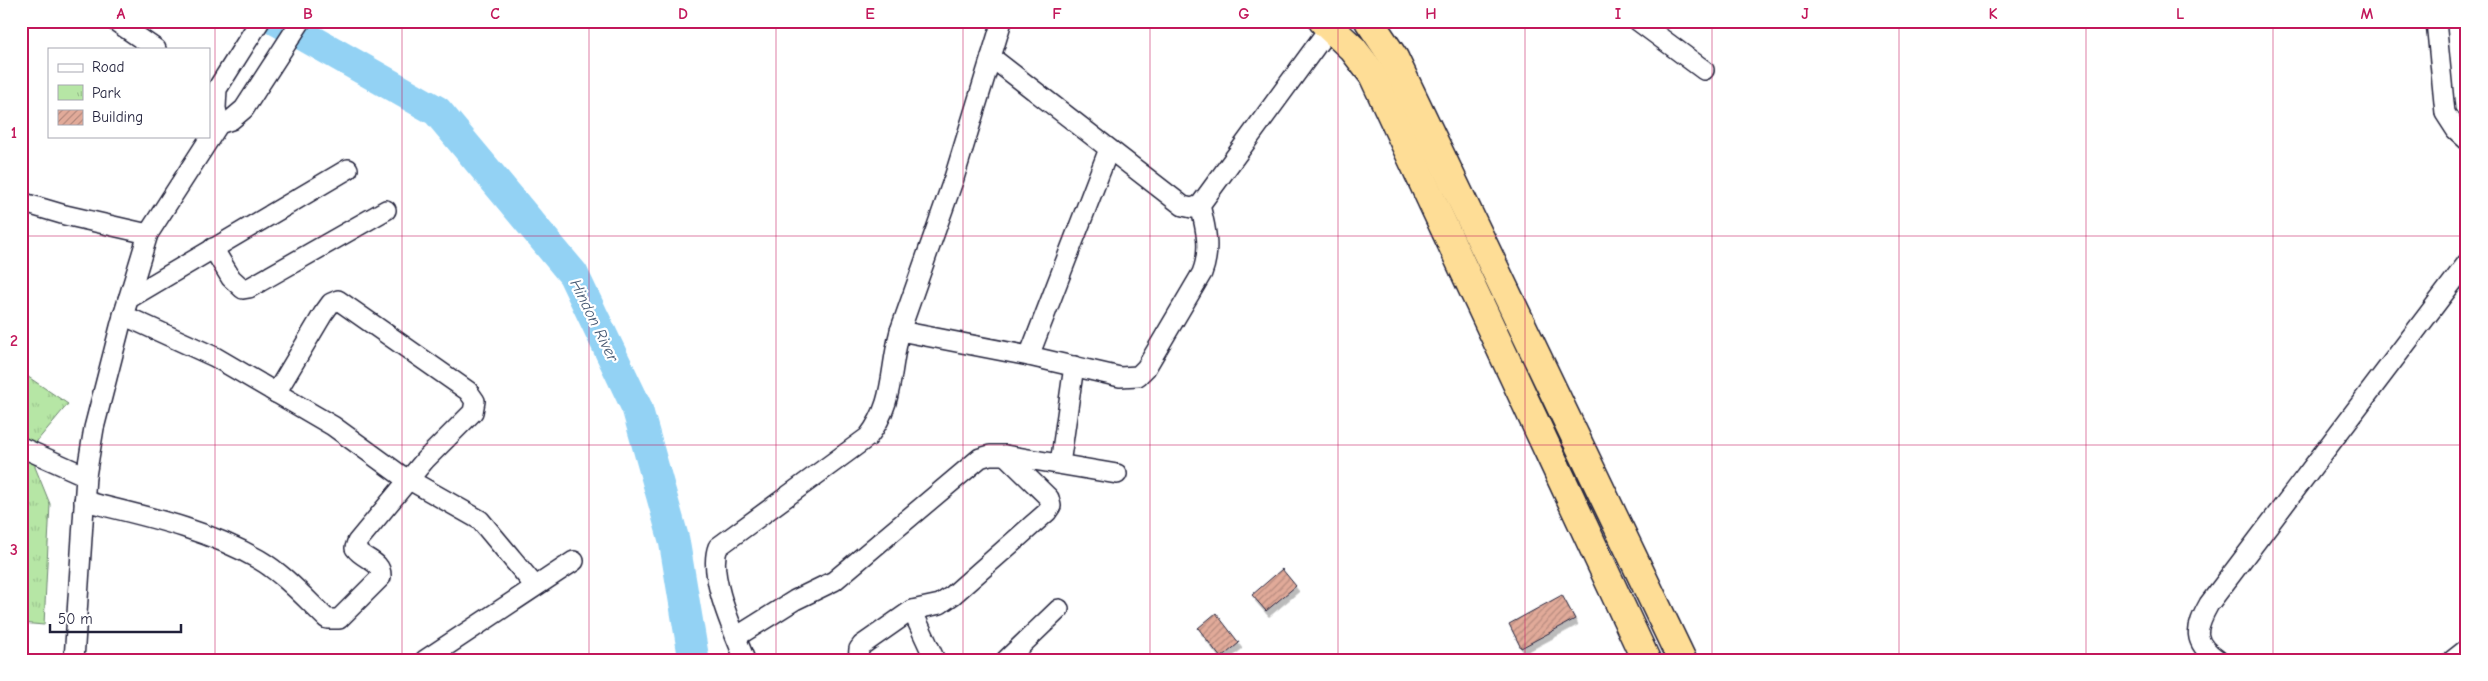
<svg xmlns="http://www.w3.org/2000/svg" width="2488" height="681" font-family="'Comic Neue',sans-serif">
  <defs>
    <pattern id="park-tufts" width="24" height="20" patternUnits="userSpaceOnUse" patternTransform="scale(1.25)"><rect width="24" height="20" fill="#b6e6a5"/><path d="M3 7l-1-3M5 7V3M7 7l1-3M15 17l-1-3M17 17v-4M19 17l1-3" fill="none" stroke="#9cc58f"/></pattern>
    <pattern id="building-hatch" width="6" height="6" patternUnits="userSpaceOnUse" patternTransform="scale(1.25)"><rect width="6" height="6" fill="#e1aa99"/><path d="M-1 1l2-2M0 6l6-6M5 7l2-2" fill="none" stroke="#b68a7e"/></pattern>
    <filter id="shadow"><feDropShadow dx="3" dy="5.5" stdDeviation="0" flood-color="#0004"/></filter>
  </defs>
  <rect width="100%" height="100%" fill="#fff"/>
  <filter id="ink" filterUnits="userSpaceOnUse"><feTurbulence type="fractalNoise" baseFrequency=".02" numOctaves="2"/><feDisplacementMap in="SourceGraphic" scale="10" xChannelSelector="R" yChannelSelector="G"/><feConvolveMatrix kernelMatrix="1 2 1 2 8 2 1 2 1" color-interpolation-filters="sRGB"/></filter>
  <g filter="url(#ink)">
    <polygon fill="url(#park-tufts)" stroke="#6c8470" points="21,372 68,404 37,441 35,467 50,504 44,625 21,623"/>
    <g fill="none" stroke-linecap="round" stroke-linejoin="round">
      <polyline stroke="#93d2f4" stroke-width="31" points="278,21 437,111 573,274 637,408 674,540 694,660"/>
    </g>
    <g fill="url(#building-hatch)" stroke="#22223b" filter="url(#shadow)">
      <polygon points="1282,569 1296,586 1266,611 1252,595"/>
      <polygon points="1562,595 1575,619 1521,648 1509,624"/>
      <polygon points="1216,613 1239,643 1221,658 1198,628"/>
    </g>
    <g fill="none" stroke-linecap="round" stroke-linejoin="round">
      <defs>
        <g id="minor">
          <polyline points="115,21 156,49"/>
          <polyline points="1638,21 1704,70"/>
          <polyline points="2436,21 2445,113 2456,130 2467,140"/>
          <polyline points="991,57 1183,206 1192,208 1200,205 1330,27"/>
          <polyline points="219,124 216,108 217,89 260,21"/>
          <polyline points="21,202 65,215 148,234"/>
          <polyline points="213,248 231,278 243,289 249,288 386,210"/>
          <polyline points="128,299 348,169"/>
          <polyline points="123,315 215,357 333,426 399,474 480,520 535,586"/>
          <path d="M900,331L1029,356L1120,377L1138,376L1146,368L1202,273C1211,250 1206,229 1200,205"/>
          <polyline points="1029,356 1109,149"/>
          <polyline points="21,447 86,476"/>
          <polyline points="1060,464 1074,366"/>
          <path d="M84,501C144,516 204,528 258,559C284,574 305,598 327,619H339L381,577C382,560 363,560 355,548L357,542L425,460L473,412L475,401L468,391L338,300L331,303L323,314L276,393"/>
          <polyline points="912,610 935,660"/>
          <polyline points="736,637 795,600 834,581 980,458 990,455 1005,455 1117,474"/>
          <polyline points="74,660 86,476 94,428 121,323 148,234 219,124 231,120 244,109 301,21"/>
          <polyline points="425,660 574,561"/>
          <path d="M745,660C734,632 707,575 718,547L868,437C895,402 889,371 900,331L954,178L1002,21"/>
          <polyline points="858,660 859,649 862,645 912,610 940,604 953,595 1047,512 1051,506 1049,498 1005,455"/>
          <polyline points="1006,660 1059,609"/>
          <path d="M2218,660C2192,642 2195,629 2209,604L2467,263"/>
          <polyline points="2453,660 2467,649"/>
        </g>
        <g id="highway">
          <polyline points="1323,21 1353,49 1373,75 1646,660"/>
          <polyline points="1369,21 1394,58 1682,660"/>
        </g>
      </defs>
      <use href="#minor" stroke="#22223b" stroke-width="22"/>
      <use href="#highway" stroke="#22223b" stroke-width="31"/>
      <use href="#minor" stroke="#fff" stroke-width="19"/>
      <use href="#highway" stroke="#fedd96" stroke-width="28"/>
    </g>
  </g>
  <path fill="none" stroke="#c2185b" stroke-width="1" stroke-opacity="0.55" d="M215,21V660M402,21V660M589,21V660M776,21V660M963,21V660M1150,21V660M1338,21V660M1525,21V660M1712,21V660M1899,21V660M2086,21V660M2273,21V660M21,236H2467M21,445H2467"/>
  <g text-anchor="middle" stroke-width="4.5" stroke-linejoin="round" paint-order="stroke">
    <g font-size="16" font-style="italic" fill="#445772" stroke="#fff">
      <text transform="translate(595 320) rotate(64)" y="6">Hindon River</text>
    </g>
  </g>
  <rect width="2488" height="681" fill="none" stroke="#fff" stroke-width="55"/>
  <rect x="48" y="48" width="162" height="90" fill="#ffffff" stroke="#a7a7b1"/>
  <rect x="58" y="64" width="25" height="8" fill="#ffffff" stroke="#a7a7b1"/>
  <text x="92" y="72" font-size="15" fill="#22223b">Road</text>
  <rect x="58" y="85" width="25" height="15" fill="url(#park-tufts)" stroke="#a7a7b1"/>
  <text x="92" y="98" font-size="15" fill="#22223b">Park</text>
  <rect x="58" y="110" width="25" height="15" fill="url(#building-hatch)" stroke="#a7a7b1"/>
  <text x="92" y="122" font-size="15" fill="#22223b">Building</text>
  <path d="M50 624v8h131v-8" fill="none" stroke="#22223b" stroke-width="2.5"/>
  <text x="58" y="624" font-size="15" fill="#22223b" stroke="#ffffff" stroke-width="4" paint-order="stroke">50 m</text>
  <rect x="28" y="28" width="2432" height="626" fill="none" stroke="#c2185b" stroke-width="2"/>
  <g font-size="16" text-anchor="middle" font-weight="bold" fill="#c2185b">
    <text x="121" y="19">A</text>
    <text x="308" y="19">B</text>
    <text x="495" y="19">C</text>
    <text x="683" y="19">D</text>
    <text x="870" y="19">E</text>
    <text x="1057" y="19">F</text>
    <text x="1244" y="19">G</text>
    <text x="1431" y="19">H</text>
    <text x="1618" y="19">I</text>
    <text x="1805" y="19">J</text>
    <text x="1993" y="19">K</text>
    <text x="2180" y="19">L</text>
    <text x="2367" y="19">M</text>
    <text x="14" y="138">1</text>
    <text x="14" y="346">2</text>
    <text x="14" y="555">3</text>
  </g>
</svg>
